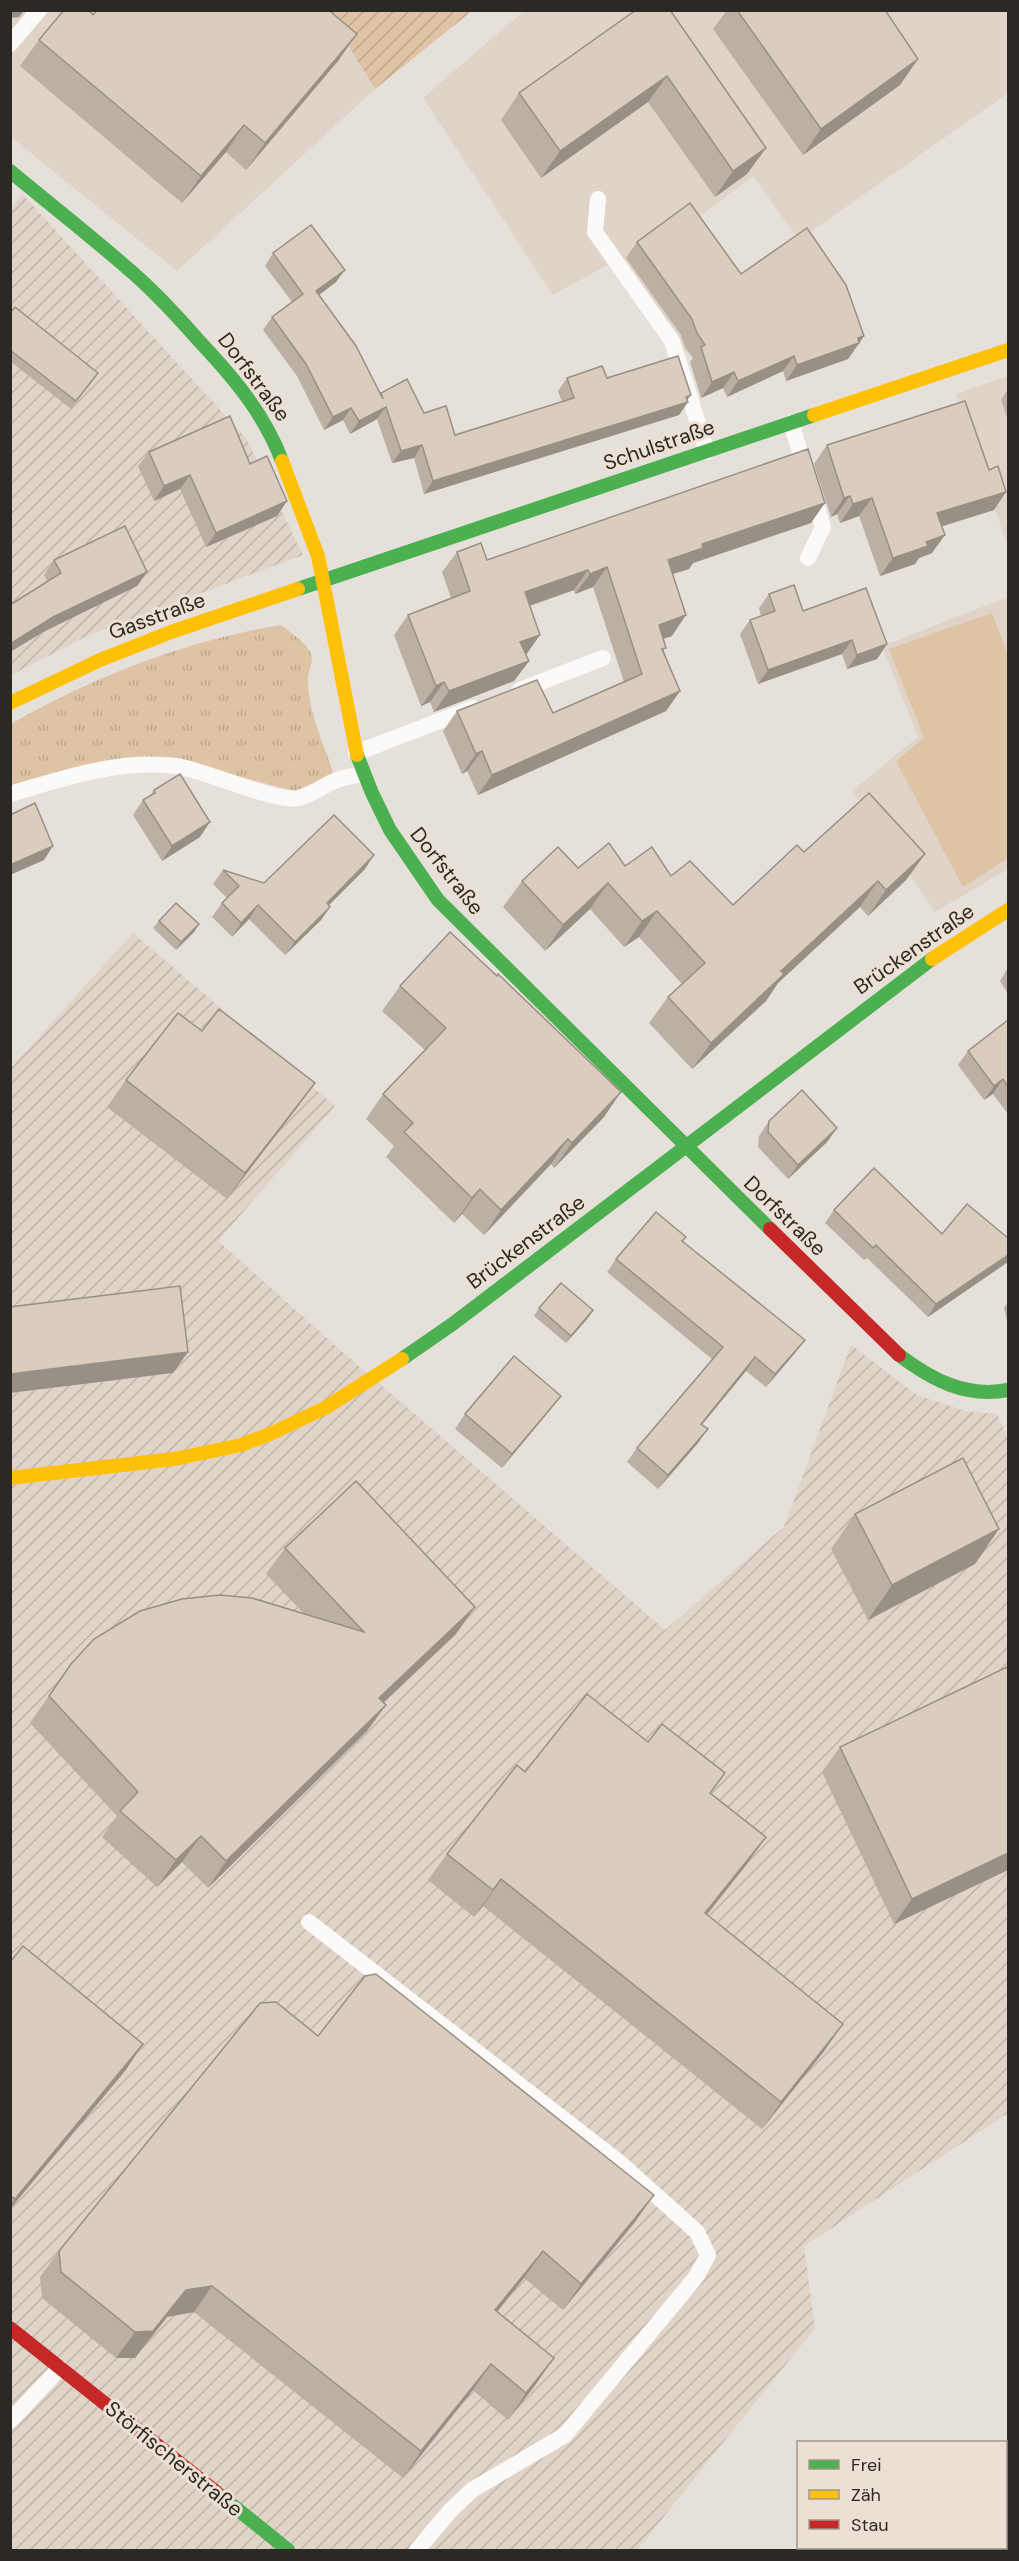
<svg xmlns="http://www.w3.org/2000/svg" width="1019" height="2561" font-family="'DM Sans',sans-serif">
  <defs>
    <pattern id="industrial-furrows" width="10" height="10" patternUnits="userSpaceOnUse" patternTransform="scale(1.5)"><rect width="10" height="10" fill="#e0d3c7"/><path d="M-1 1l2-2M0 10L10 0M9 11l2-2" fill="none" stroke="#c0b5ab"/></pattern>
    <pattern id="park-tufts" width="24" height="20" patternUnits="userSpaceOnUse" patternTransform="scale(1.5)"><rect width="24" height="20" fill="#dec3a4"/><path d="M3 7l-1-3M5 7V3M7 7l1-3M15 17l-1-3M17 17v-4M19 17l1-3" fill="none" stroke="#bfa88d"/></pattern>
    <pattern id="garden-furrows" width="10" height="10" patternUnits="userSpaceOnUse" patternTransform="scale(1.5)"><rect width="10" height="10" fill="#dec3a4"/><path d="M-1 1l2-2M0 10L10 0M9 11l2-2" fill="none" stroke="#bfa88d"/></pattern>
  </defs>
  <rect width="100%" height="100%" fill="#e6e0da"/>
  <g fill="#e0d3c7">
    <polygon points="10,11 327,11 375,89 177,271 11,137"/>
    <polygon points="524,11 1008,11 1008,93 799,240 753,176 689,225 753,315 675,358 611,263 553,295 423,98"/>
    <polygon points="1008,376 1008,547 956,394"/>
    <polygon points="1008,597 1008,869 935,912 852,791 918,737 882,646"/>
  </g>
  <g fill="url(#industrial-furrows)">
    <polygon points="23,195 246,438 303,555 89,635 11,675 10,209"/>
    <polygon points="133,933 335,1106 218,1241 338,1348 665,1630 784,1527 851,1345 917,1395 965,1411 997,1414 1008,1438 1008,2113 804,2246 815,2328 637,2550 11,2550 11,1068"/>
  </g>
  <path fill="url(#park-tufts)" d="M281,625C291,633 306,642 311,654C314,664 307,671 308,681C308,712 324,745 334,775L294,791L173,759L11,787V724C93,677 187,640 281,625Z"/>
  <polygon fill="url(#garden-furrows)" points="327,11 472,11 375,89"/>
  <polygon fill="#dec3a4" points="992,613 1008,655 1008,858 963,887 896,761 924,738 889,649"/>
  <g fill="none" stroke-linecap="round" stroke-linejoin="round">
    <g stroke="#fbfaf9" stroke-width="16">
      <polyline points="10,44 39,10"/>
      <polyline points="598,199 595,232 672,341 707,452"/>
      <polyline points="791,423 823,527 808,558"/>
      <polyline points="520,690 603,658"/>
      <polyline points="356,753 473,708"/>
      <path d="M10,794C64,778 119,759 176,766C206,770 275,803 299,798C312,795 324,785 337,780C345,777 354,776 363,774"/>
      <polyline points="309,1922 619,2162 697,2232 708,2255 696,2277 565,2435 472,2490 450,2511 417,2550"/>
      <polyline points="10,2421 60,2368"/>
    </g>
    <g stroke="#4caf50" stroke-width="14">
      <path d="M10,171C51,205 93,238 133,273C157,294 179,318 200,342C234,378 265,415 282,461"/>
      <polyline points="298,589 814,415"/>
      <polyline points="357,755 372,793 390,830 438,900 770,1229"/>
      <path d="M899,1355C932,1380 966,1398 1008,1390"/>
      <polyline points="402,1359 454,1323 932,959"/>
      <polyline points="216,2492 288,2550"/>
    </g>
    <g stroke="#ffc107" stroke-width="14">
      <polyline points="814,415 1008,350"/>
      <polyline points="282,461 318,556 357,755"/>
      <polyline points="10,703 100,660 171,632 298,589"/>
      <polyline points="932,959 1008,910"/>
      <polyline points="10,1478 174,1459 241,1445 270,1434 325,1408 402,1359"/>
    </g>
    <g stroke="#c62828" stroke-width="14">
      <polyline points="770,1229 899,1355"/>
      <polyline points="10,2328 216,2492"/>
    </g>
  </g>
  <g fill="#bbb0a3">
    <polygon points="636,10 766,148 747,174 715,197 648,102 541,178 501,120 519,93"/>
    <polygon points="727,10 885,10 918,59 900,85 803,155 713,29"/>
    <polygon points="333,14 338,61 246,170 226,152 182,203 20,66 39,40 93,15"/>
    <polygon points="637,242 741,274 864,336 848,359 786,381 783,371 727,397 723,388 701,398 690,362 693,358 686,349 681,335 626,258"/>
    <polygon points="273,253 336,282 319,295 380,393 381,393 424,413 455,435 562,402 558,391 567,378 607,378 687,400 688,402 679,415 424,494 414,458 392,463 377,419 350,434 343,420 324,430 297,376 263,330 272,317 292,302 265,266"/>
    <polygon points="10,313 93,380 71,409 10,361"/>
    <polygon points="1008,389 1008,420 1001,400"/>
    <polygon points="827,445 994,510 942,526 932,553 919,558 915,564 880,576 859,516 840,523 837,514 831,517 814,464"/>
    <polygon points="149,452 250,464 287,501 277,516 206,547 180,489 154,501 138,466"/>
    <polygon points="811,523 693,563 689,569 673,574 672,636 663,639 664,651 680,691 666,711 478,795 467,771 462,774 443,731 457,711 553,713 624,682 593,587 575,594 574,590 530,606 526,655 529,661 514,681 434,712 430,702 421,706 394,635 408,615 451,598 442,572 457,552 487,560"/>
    <polygon points="54,560 147,572 137,586 43,632 10,652 10,605 48,582 44,575"/>
    <polygon points="769,594 803,611 887,644 877,659 847,669 842,654 758,684 740,634 750,620 761,616 759,608"/>
    <polygon points="154,790 200,837 162,861 133,815 143,800 149,797"/>
    <polygon points="804,852 925,854 906,880 868,916 860,907 778,983 766,1001 692,1069 649,1023 668,997 682,984 639,937 624,947 590,909 545,951 503,907 522,881 578,868 625,866 671,876 733,905"/>
    <polygon points="365,869 329,905 330,907 321,920 285,955 249,919 232,937 212,917 222,903 227,898 213,884 223,870 264,883"/>
    <polygon points="159,921 199,924 194,932 176,950 153,928"/>
    <polygon points="1008,968 1008,994 1000,981"/>
    <polygon points="400,986 604,1117 554,1168 551,1164 484,1235 462,1214 454,1223 386,1157 394,1146 366,1119 383,1094 425,1050 382,1011"/>
    <polygon points="1008,1020 1008,1112 1007,1113 993,1094 984,1100 958,1065 968,1051"/>
    <polygon points="202,1031 315,1083 296,1109 227,1199 107,1107 126,1080"/>
    <polygon points="769,1121 837,1128 827,1142 788,1179 758,1147 759,1136"/>
    <polygon points="834,1210 942,1234 1008,1238 928,1317 867,1258 864,1260 825,1223"/>
    <polygon points="686,1237 682,1242 795,1353 766,1387 746,1371 702,1424 698,1443 658,1489 627,1462 637,1448 713,1360 607,1272 616,1259"/>
    <polygon points="1008,1302 1008,1324 1004,1308"/>
    <polygon points="539,1308 588,1318 566,1343 534,1316"/>
    <polygon points="561,1396 550,1410 502,1468 455,1429 465,1414"/>
    <polygon points="855,1514 975,1564 868,1620 831,1549"/>
    <polygon points="285,1548 456,1634 384,1702 386,1705 367,1731 208,1888 182,1862 157,1887 102,1837 117,1816 30,1723 71,1664 304,1614 266,1574"/>
    <polygon points="1008,1670 1008,1870 894,1924 822,1772 840,1747"/>
    <polygon points="648,1742 725,1773 711,1793 747,1864 707,1915 825,2050 762,2129 483,1906 474,1917 428,1880 447,1854 525,1772"/>
    <polygon points="10,1962 143,2044 125,2071 10,2209"/>
    <polygon points="318,2036 635,2222 563,2310 524,2278 497,2312 536,2384 508,2420 473,2390 403,2478 194,2312 167,2317 135,2358 116,2358 42,2298 40,2277 59,2251"/>
  </g>
  <g fill="#999085">
    <polygon points="10,10 25,10 19,17 10,18"/>
    <polygon points="357,34 338,61 246,170 265,143"/>
    <polygon points="918,59 900,85 803,155 821,129"/>
    <polygon points="667,76 648,102 541,178 560,151"/>
    <polygon points="244,125 226,152 182,203 201,176"/>
    <polygon points="766,148 747,174 715,197 733,171"/>
    <polygon points="345,270 336,282 307,304 316,291"/>
    <polygon points="864,336 848,359 786,381 797,365"/>
    <polygon points="794,356 783,371 727,397 738,381"/>
    <polygon points="734,372 723,388 701,398 712,382"/>
    <polygon points="691,395 685,403 688,402 679,415 424,494 433,481"/>
    <polygon points="386,407 377,419 350,434 359,421"/>
    <polygon points="351,408 343,420 324,430 333,417"/>
    <polygon points="422,445 414,458 392,463 401,451"/>
    <polygon points="190,475 180,489 154,501 164,486"/>
    <polygon points="1006,492 994,510 924,532 937,513"/>
    <polygon points="850,496 837,514 831,517 844,498"/>
    <polygon points="872,498 859,516 840,523 853,504"/>
    <polygon points="287,501 277,516 206,547 216,533"/>
    <polygon points="825,503 811,523 693,563 689,569 654,580 668,560 702,544"/>
    <polygon points="945,535 932,553 919,558 915,564 880,576 893,558 926,542"/>
    <polygon points="607,567 593,587 575,594 590,574"/>
    <polygon points="588,570 574,590 511,612 525,592"/>
    <polygon points="147,572 137,586 43,632 10,652 10,644 53,617"/>
    <polygon points="686,615 672,636 644,645 659,625"/>
    <polygon points="540,635 526,655 520,642"/>
    <polygon points="852,640 842,654 758,684 768,670"/>
    <polygon points="887,644 877,659 847,669 857,655"/>
    <polygon points="529,661 514,681 434,712 449,691"/>
    <polygon points="444,682 430,702 421,706 436,686"/>
    <polygon points="680,691 666,711 478,795 492,775"/>
    <polygon points="482,751 467,771 462,774 476,754"/>
    <polygon points="210,822 200,837 162,861 172,846"/>
    <polygon points="53,846 44,860 10,875 10,865"/>
    <polygon points="925,854 906,880 868,916 886,890"/>
    <polygon points="374,855 365,869 317,917 327,903"/>
    <polygon points="878,881 860,907 778,983 766,1001 692,1069 711,1043 781,971"/>
    <polygon points="608,883 590,909 545,951 563,925"/>
    <polygon points="258,905 249,919 232,937 241,923"/>
    <polygon points="330,907 321,920 285,955 295,942"/>
    <polygon points="657,911 639,937 624,947 642,921"/>
    <polygon points="199,924 194,932 176,950 181,942"/>
    <polygon points="1003,1079 993,1094 984,1100 994,1086"/>
    <polygon points="315,1083 296,1109 227,1199 245,1173"/>
    <polygon points="621,1092 604,1117 554,1168 572,1143"/>
    <polygon points="837,1128 827,1142 788,1179 798,1165"/>
    <polygon points="568,1139 551,1164 484,1235 501,1210"/>
    <polygon points="480,1189 462,1214 454,1223 472,1198"/>
    <polygon points="1008,1255 1008,1262 928,1317 936,1304"/>
    <polygon points="593,1310 588,1318 566,1343 571,1336"/>
    <polygon points="805,1340 795,1353 766,1387 775,1374"/>
    <polygon points="188,1352 173,1373 10,1393 10,1374"/>
    <polygon points="755,1357 746,1371 692,1437 701,1424"/>
    <polygon points="561,1396 550,1410 502,1468 512,1454"/>
    <polygon points="708,1429 698,1443 658,1489 668,1475"/>
    <polygon points="999,1529 975,1564 868,1620 892,1585"/>
    <polygon points="475,1607 456,1634 361,1724 379,1698"/>
    <polygon points="386,1705 367,1731 208,1888 226,1861"/>
    <polygon points="201,1836 182,1862 157,1887 176,1860"/>
    <polygon points="766,1837 747,1864 686,1940 705,1913"/>
    <polygon points="1008,1853 1008,1870 894,1924 912,1899"/>
    <polygon points="501,1879 483,1906 474,1917 493,1890"/>
    <polygon points="843,2024 825,2050 762,2129 781,2102"/>
    <polygon points="143,2044 125,2071 10,2209 10,2206 15,2199"/>
    <polygon points="654,2195 635,2222 563,2310 581,2284"/>
    <polygon points="543,2251 524,2278 477,2337 495,2310"/>
    <polygon points="212,2286 194,2312 167,2317 135,2358 116,2358 135,2332 186,2290"/>
    <polygon points="554,2358 536,2384 508,2420 526,2393"/>
    <polygon points="491,2364 473,2390 403,2478 421,2451"/>
  </g>
  <g fill="#dacdbe" stroke="#999085" stroke-width="1.5">
    <polygon points="64,10 88,10 93,15 97,10 332,10 331,12 357,34 265,143 244,125 201,176 39,40"/>
    <polygon points="636,10 670,10 766,148 733,171 667,76 560,151 519,93"/>
    <polygon points="737,10 885,10 918,59 821,129"/>
    <polygon points="690,203 741,274 807,228 846,285 864,336 858,338 859,343 797,365 794,356 738,381 734,372 712,382 701,347 705,345 697,333 692,319 637,242"/>
    <polygon points="311,225 345,270 316,291 356,346 383,399 381,393 407,379 424,413 446,406 455,435 574,398 567,378 602,366 607,378 678,356 691,395 686,397 688,402 433,481 422,445 401,451 386,407 359,421 351,408 333,417 306,364 272,317 303,294 273,253"/>
    <polygon points="15,307 98,373 76,401 10,350 10,313"/>
    <polygon points="965,401 989,470 998,466 1006,492 937,513 945,535 926,542 928,546 893,558 872,498 853,504 850,496 844,498 827,445"/>
    <polygon points="230,416 250,464 267,456 287,501 216,533 190,475 164,486 149,452"/>
    <polygon points="808,449 825,503 702,544 703,548 668,560 686,615 659,625 666,648 662,649 680,691 492,775 482,751 476,754 457,711 537,680 553,713 642,674 607,567 590,574 588,570 525,592 540,635 520,642 529,661 449,691 444,682 436,686 408,615 470,591 457,552 481,543 487,560"/>
    <polygon points="125,526 147,572 53,617 10,644 10,605 61,573 54,560"/>
    <polygon points="794,585 803,611 866,588 887,644 857,655 852,640 768,670 750,620 775,611 769,594"/>
    <polygon points="180,774 210,822 172,846 143,800 155,793 154,790"/>
    <polygon points="869,793 925,854 886,890 878,881 781,971 784,974 711,1043 668,997 705,963 657,911 642,921 608,883 563,925 522,881 558,847 578,868 609,843 625,866 652,847 671,876 690,861 733,905 797,845 804,852"/>
    <polygon points="35,803 53,846 10,865 10,815"/>
    <polygon points="334,815 374,855 327,903 330,907 295,942 258,905 241,923 222,903 239,886 223,870 264,883"/>
    <polygon points="176,903 199,924 181,942 159,921"/>
    <polygon points="450,932 497,976 498,974 621,1092 572,1143 568,1139 501,1210 480,1189 472,1198 404,1132 413,1123 383,1094 446,1028 400,986"/>
    <polygon points="219,1009 315,1083 245,1173 126,1080 178,1013 202,1031"/>
    <polygon points="1008,1020 1008,1087 1003,1079 994,1086 968,1051"/>
    <polygon points="802,1090 837,1128 798,1165 768,1132 769,1121"/>
    <polygon points="874,1168 942,1234 967,1204 1008,1238 1008,1255 936,1304 876,1245 873,1248 834,1210"/>
    <polygon points="656,1212 686,1237 682,1241 805,1340 775,1374 755,1357 701,1424 708,1429 668,1475 637,1448 723,1347 616,1259"/>
    <polygon points="561,1283 593,1310 571,1336 539,1308"/>
    <polygon points="180,1286 188,1352 10,1374 10,1307"/>
    <polygon points="514,1356 561,1396 512,1454 465,1414"/>
    <polygon points="963,1458 999,1529 892,1585 855,1514"/>
    <polygon points="356,1481 475,1607 379,1698 386,1705 226,1861 201,1836 176,1860 120,1811 138,1792 49,1696 71,1664 94,1639 140,1611 182,1599 220,1595 252,1598 364,1632 285,1548"/>
    <polygon points="1007,1667 1008,1670 1008,1853 912,1899 840,1747"/>
    <polygon points="587,1694 648,1742 662,1724 725,1773 710,1793 766,1837 705,1913 843,2024 781,2102 501,1879 493,1890 447,1854 517,1765 525,1772"/>
    <polygon points="23,1946 143,2044 15,2199 10,2196 10,1962"/>
    <polygon points="376,1974 654,2195 581,2284 543,2251 495,2310 554,2358 526,2393 491,2364 421,2451 212,2286 186,2290 153,2331 135,2332 61,2272 59,2251 260,2003 276,2002 318,2036 365,1976"/>
  </g>
  <g text-anchor="middle" stroke-width="6" stroke-linejoin="round" paint-order="stroke">
    <g font-size="21" fill="#2c2823" stroke="#ece0d4">
      <text transform="translate(254 377) rotate(53)" y="7">Dorfstraße</text>
      <text transform="translate(659 445) rotate(-19)" y="7">Schulstraße</text>
      <text transform="translate(157 616) rotate(-20)" y="7">Gasstraße</text>
      <text transform="translate(447 871) rotate(52)" y="7">Dorfstraße</text>
      <text transform="translate(914 949) rotate(-35)" y="7">Brückenstraße</text>
      <text transform="translate(785 1216) rotate(44)" y="7">Dorfstraße</text>
      <text transform="translate(526 1242) rotate(-37)" y="7">Brückenstraße</text>
      <text transform="translate(174 2459) rotate(39)" y="7">Störfischerstraße</text>
    </g>
  </g>
  <rect width="1019" height="2561" fill="none" stroke="#2c2823" stroke-width="24"/>
  <rect x="797" y="2441" width="210" height="108" fill="#ece0d4" stroke="#9f968d" stroke-width="1.5"/>
  <rect x="809" y="2460" width="30" height="9" fill="#4caf50" stroke="#9f968d" stroke-width="1.5"/>
  <text x="851" y="2471" font-size="18" fill="#2c2823">Frei</text>
  <rect x="809" y="2490" width="30" height="9" fill="#ffc107" stroke="#9f968d" stroke-width="1.5"/>
  <text x="851" y="2501" font-size="18" fill="#2c2823">Zäh</text>
  <rect x="809" y="2520" width="30" height="9" fill="#c62828" stroke="#9f968d" stroke-width="1.5"/>
  <text x="851" y="2531" font-size="18" fill="#2c2823">Stau</text>
</svg>
